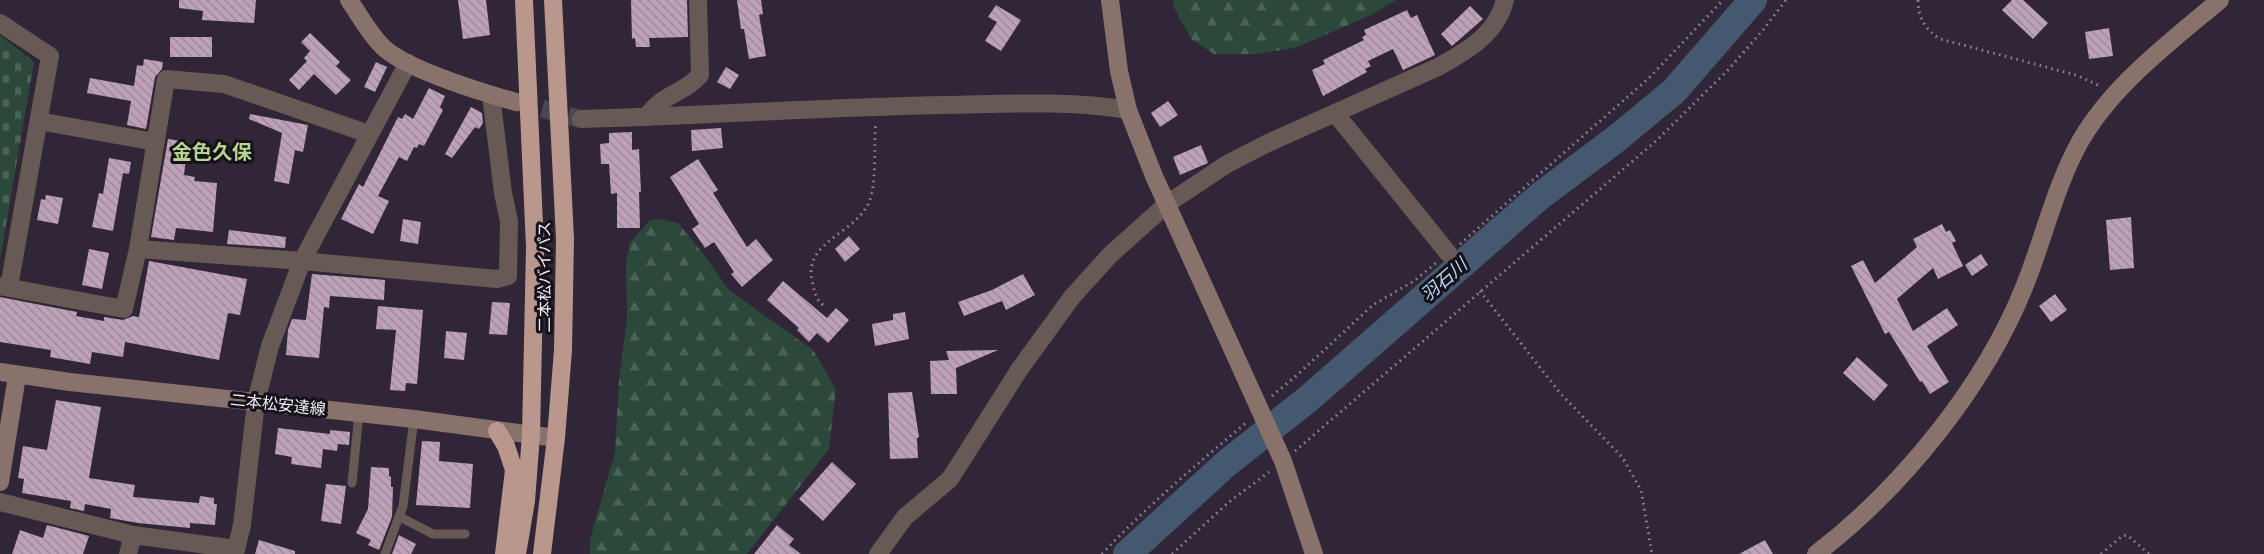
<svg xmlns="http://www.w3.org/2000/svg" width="2264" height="554" font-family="Figtree,'Noto Sans JP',sans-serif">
  <defs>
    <pattern id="forest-firs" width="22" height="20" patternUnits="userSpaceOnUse" patternTransform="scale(1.5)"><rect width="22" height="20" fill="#2b483a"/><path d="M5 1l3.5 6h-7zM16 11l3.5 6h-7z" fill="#4a6357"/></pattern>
    <pattern id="cemetery-stones" width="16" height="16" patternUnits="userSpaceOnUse" patternTransform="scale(1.5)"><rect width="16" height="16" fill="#2b483a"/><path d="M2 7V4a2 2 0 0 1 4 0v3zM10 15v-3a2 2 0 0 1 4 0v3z" fill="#4a6357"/></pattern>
    <pattern id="building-back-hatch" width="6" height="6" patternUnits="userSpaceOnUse" patternTransform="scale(1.5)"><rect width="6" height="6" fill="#bda1b7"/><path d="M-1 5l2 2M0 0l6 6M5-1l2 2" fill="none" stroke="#a08a9c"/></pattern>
  </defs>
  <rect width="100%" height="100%" fill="#302637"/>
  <g fill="url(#forest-firs)">
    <polygon points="1173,0 1396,0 1371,15 1295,48 1256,54 1214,54 1192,40 1174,8"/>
    <polygon points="658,219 678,223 705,256 729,290 813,350 836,389 829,449 747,554 590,554 590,540 615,452 619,381 627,319 626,262 630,243 649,221"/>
  </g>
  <polygon fill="url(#cemetery-stones)" points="0,35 34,62 0,260"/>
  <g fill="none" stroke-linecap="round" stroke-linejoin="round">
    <polyline stroke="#44596f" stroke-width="28" points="1127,554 1227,463 1308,399 1540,196 1616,139 1674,91 1753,0"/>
  </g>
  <g fill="url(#building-back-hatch)">
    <polygon points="179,0 256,0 254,23 202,20 203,11 179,8"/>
    <polygon points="458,0 486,0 490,35 463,39"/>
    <polygon points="631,0 687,0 688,37 649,38 650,47 636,47 635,38 632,39"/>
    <polygon points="737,0 761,0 763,14 759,15 766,56 749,59 744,29 741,29"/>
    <polygon points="2012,0 2023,0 2048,23 2033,39 2002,10"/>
    <polygon points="996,5 1021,20 1001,51 985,41 997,22 988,17"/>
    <polygon points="1470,6 1483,19 1452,46 1441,34"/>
    <polygon points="1407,10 1411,18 1417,15 1435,55 1403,70 1393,49 1368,61 1371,66 1365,69 1367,72 1323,96 1312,70 1325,64 1323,60 1364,40 1362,37 1366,35 1364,30"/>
    <polygon points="2109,28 2113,56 2089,59 2085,32"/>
    <polygon points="310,33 340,62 336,66 351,80 336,95 314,74 299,90 289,80 307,61 304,58 310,51 301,42"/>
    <rect x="170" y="37" width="42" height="20"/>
    <polygon points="144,59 163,62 162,69 155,77 146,129 127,125 131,101 87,93 90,78 134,86 137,65 143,66"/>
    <polygon points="376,62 387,67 375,92 364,87"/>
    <polygon points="726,67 739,75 730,89 717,82"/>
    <polygon points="429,88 445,96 440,107 443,110 424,146 419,144 417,148 414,147 407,161 399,157 378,196 389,201 373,234 341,219 359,184 363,187 398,117 402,119 405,114 413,119"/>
    <polygon points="1168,101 1178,115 1160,127 1151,113"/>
    <polygon points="471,107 482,113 483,123 479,129 475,127 452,158 445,154"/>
    <polygon points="250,114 308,125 303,152 295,150 289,184 274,181 282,133 249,119"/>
    <polygon points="721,128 723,148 692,151 691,130"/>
    <polygon points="632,132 632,150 639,149 641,192 639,192 640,228 617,228 617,193 611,194 609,164 601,164 600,144 609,143 609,133"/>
    <polygon points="168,139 188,142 184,175 195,177 194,181 217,183 213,232 176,228 174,240 151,237"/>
    <polygon points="1201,145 1208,163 1180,175 1173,157"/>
    <polygon points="109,158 131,162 129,174 123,173 113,231 92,227 99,193 103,194"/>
    <polygon points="698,159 718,190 713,193 747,247 756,239 773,260 742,287 731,274 734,272 714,242 705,248 692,229 699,224 670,177"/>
    <polygon points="46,195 63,198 58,224 37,220 41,199 45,200"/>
    <polygon points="2131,217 2134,268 2110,270 2106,220"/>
    <polygon points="403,219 421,222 418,244 400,241"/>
    <polygon points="1942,224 1946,232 1950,230 1956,241 1952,243 1963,266 1938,279 1933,268 1897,299 1913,331 1947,308 1958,325 1927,346 1949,382 1930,394 1922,381 1920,382 1889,332 1885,334 1851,266 1863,260 1875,283 1917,247 1913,239"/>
    <polygon points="229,230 286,237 285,248 227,244"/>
    <polygon points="849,236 860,249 845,262 835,249"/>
    <polygon points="89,249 109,253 102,289 82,285"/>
    <polygon points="1981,254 1988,265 1972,276 1965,265"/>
    <polygon points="149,261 247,279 240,315 228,313 219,360 125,342 123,357 92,352 90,364 50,357 51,350 0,342 0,297 77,312 76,316 104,321 104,317 123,320 133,316 139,317"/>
    <polygon points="312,274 385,280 384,300 330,296 329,308 324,307 319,358 286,355 288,330 292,319 306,320"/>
    <polygon points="1023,274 1035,295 1006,310 1002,301 964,316 958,302 992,290"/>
    <polygon points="783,281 827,318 836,308 849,320 828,343 817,333 809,342 797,330 799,328 767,300"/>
    <polygon points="2055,294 2067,310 2051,322 2039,306"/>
    <polygon points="492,302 510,303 507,335 489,334"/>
    <polygon points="378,306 423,310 417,384 406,383 405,391 390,390 396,330 376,329"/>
    <polygon points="905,312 909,339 875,346 872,324 893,320 893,314"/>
    <polygon points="446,331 467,333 464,360 444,358"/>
    <polygon points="998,350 956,368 957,394 931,394 930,361 949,360 946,351"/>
    <polygon points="1857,357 1888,385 1874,401 1843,373"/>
    <polygon points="912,392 919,437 917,438 918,458 890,459 888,393"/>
    <polygon points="56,400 101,407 89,478 135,485 133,497 199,503 200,496 214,498 214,504 217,504 215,525 190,523 190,528 138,523 110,518 111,509 85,504 84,511 70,508 71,501 22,493 24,479 18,478 23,446 47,450"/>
    <polygon points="278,428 330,434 330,430 350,432 349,445 338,444 337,451 323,449 321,468 291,464 292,457 275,454"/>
    <polygon points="422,441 440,442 439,461 473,464 470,508 416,505"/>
    <polygon points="832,462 856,484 823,521 799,499"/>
    <polygon points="371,467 389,468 389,476 391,477 391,487 393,487 392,517 379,550 368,545 371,540 356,533 368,509"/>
    <polygon points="326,484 346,486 341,524 321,521"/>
    <polygon points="47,525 89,536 83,554 12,554 20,530 43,538"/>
    <polygon points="777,525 794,539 789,545 801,554 754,554"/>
    <polygon points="399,535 416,544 411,554 392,554"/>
    <polygon points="259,540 295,551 295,554 255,554"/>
    <polygon points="1765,540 1773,554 1739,554"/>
  </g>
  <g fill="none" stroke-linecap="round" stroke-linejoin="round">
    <polyline stroke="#4d4454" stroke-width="18" stroke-dasharray="18 9" stroke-linecap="butt" points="516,102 581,119"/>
    <g stroke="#908896" stroke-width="3" stroke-dasharray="1.5 4.5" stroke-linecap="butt">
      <path d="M1918,0C1918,18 1925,29 1940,39L2076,75L2100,86"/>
      <polyline points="1460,244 1649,78 1723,0"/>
      <polyline points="1480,291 1560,393 1622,457 1641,490 1652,554"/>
      <path d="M823,305C815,298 814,290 812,280C804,243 852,234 867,206C878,189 873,144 876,123"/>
      <polyline points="1272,396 1296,376 1373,305 1414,281 1436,263"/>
      <polyline points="1295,451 1656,141 1728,70 1763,30 1786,0"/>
      <path d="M1102,554C1147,506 1197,464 1247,422"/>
      <polyline points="1172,554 1229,502 1269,472"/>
      <polyline points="2101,554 2122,536 2127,535 2149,554"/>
    </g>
    <g stroke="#675954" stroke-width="9">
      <polyline points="352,483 359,413"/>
      <polyline points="400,517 433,534 465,534"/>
      <polyline points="385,554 403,506 414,419"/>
    </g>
    <g stroke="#675954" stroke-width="18">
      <polyline points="0,23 50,56 9,287"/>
      <polyline points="1335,113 1448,253"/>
      <path d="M647,117C659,95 684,94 700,75L698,0"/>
      <path d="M581,119C703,116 824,107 946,105C1007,104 1067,100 1128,110"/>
      <polyline points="39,121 155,142"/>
      <polyline points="138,249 302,261 497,279 508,276 509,221 503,193 491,95"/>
      <polyline points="0,286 124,309 138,249 166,79 224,84 369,134"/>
      <polyline points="0,502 133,535 236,549"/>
      <polyline points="128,554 133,535"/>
      <polyline points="235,554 242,525 256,402 270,346 302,261 408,63"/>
      <path d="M878,554L905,517L950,479L1019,370L1072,297L1110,255L1167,204L1227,164L1268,143L1438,67C1467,51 1497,34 1505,0"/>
    </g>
    <g stroke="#88726b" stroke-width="18">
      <path d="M349,0C360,16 370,35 384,48C408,70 484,93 516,102"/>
      <polyline points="1110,0 1119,71 1128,110 1154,176 1283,461 1314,554"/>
      <polyline points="0,372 70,382 414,419 556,438"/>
      <polyline points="0,482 17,376"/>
      <path d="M1816,554C1902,488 1985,386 2025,285C2043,240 2054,192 2076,149C2108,88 2169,43 2220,0"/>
    </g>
    <g stroke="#b9978c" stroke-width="18">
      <polyline points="497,431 506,446 514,470 504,554"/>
      <polyline points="517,554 526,501 531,435 535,247 524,0"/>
      <polyline points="542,554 556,438 563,350 565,239 553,0"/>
    </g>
  </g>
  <g text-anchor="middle" stroke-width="6" stroke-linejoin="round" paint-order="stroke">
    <g font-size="16" fill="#f1ebf6" stroke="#151119">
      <text transform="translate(544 277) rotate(-90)" y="6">二本松バイパス</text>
      <text transform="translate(278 404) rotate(6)" y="6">二本松安達線</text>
    </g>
    <g font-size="18" font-style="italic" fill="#b6d7f9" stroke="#151119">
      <text transform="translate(1444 280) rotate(-41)" y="6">羽石川</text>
    </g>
    <g font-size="20" font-weight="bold" fill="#b5d58f" stroke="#151119">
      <text x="212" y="159">金色久保</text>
    </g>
  </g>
</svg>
